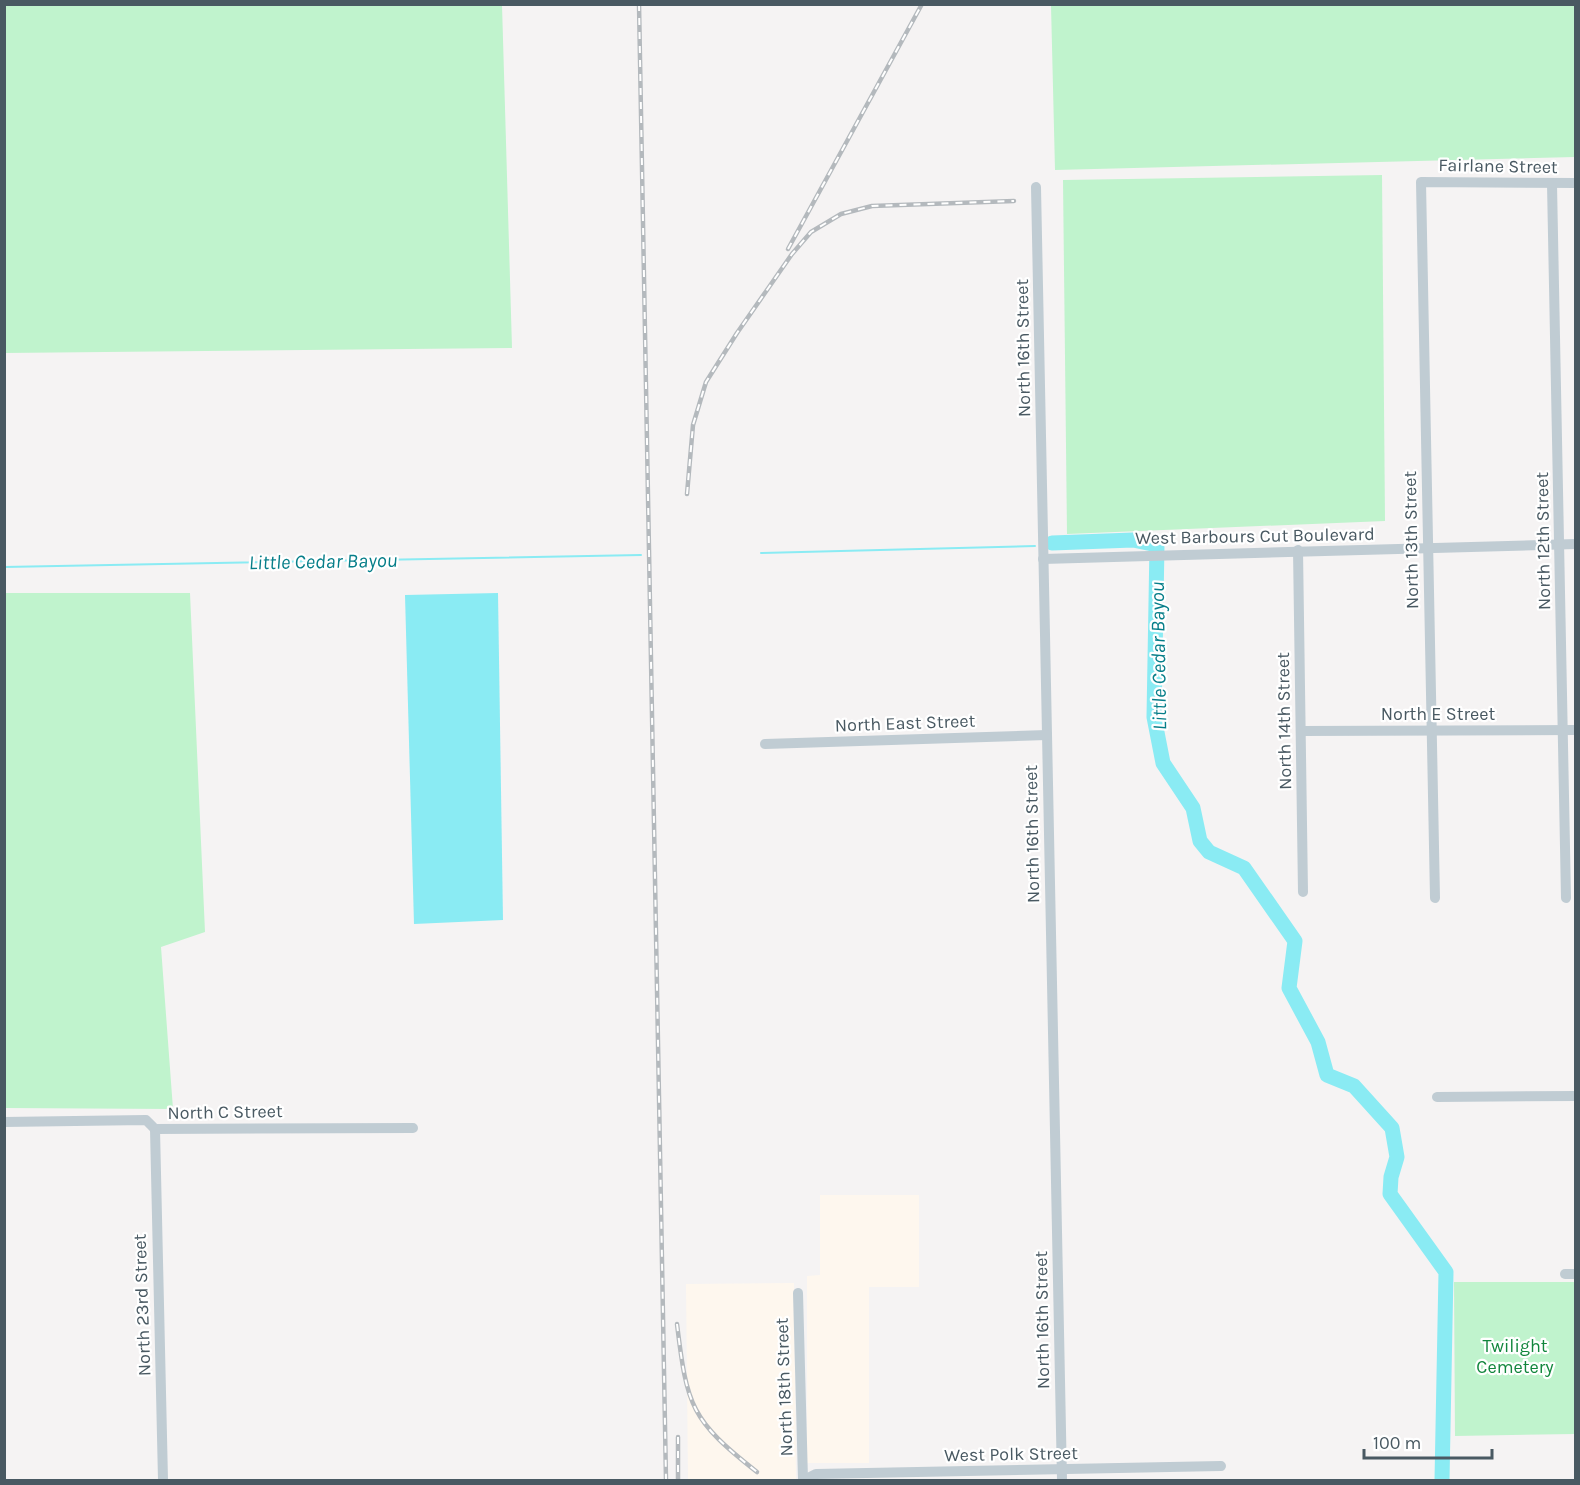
<svg xmlns="http://www.w3.org/2000/svg" width="1580" height="1485" font-family="Karla,sans-serif">
  <rect width="100%" height="100%" fill="#f5f3f3"/>
  <g fill="#fef7ee">
    <polygon points="820,1195 919,1195 919,1287 869,1287 869,1463 807,1463 807,1276 820,1275"/>
    <polygon points="794,1283 796,1480 688,1480 686,1284"/>
  </g>
  <g fill="#c0f3cd">
    <polygon points="4,5 502,5 512,348 5,353"/>
    <polygon points="1051,5 1575,5 1575,157 1055,170"/>
    <polygon points="1382,175 1385,521 1067,534 1063,180"/>
    <polygon points="5,593 190,593 205,932 161,947 173,1109 5,1108"/>
    <polygon points="1454,1282 1575,1282 1575,1434 1455,1436"/>
  </g>
  <polygon fill="#8aebf3" points="498,593 503,920 414,924 405,595"/>
  <g fill="none" stroke-linecap="round" stroke-linejoin="round">
    <g stroke="#8aebf3" stroke-width="2">
      <polyline points="761,553 1035,546"/>
      <polyline points="4,567 641,555"/>
    </g>
    <polyline stroke="#8aebf3" stroke-width="15" points="1052,543 1133,540 1157,545 1154,717 1163,763 1193,808 1200,841 1209,852 1244,868 1295,941 1289,988 1318,1042 1327,1075 1354,1086 1392,1128 1397,1157 1391,1177 1390,1194 1446,1272 1442,1480"/>
    <g stroke="#c0ccd3" stroke-width="10">
      <polyline points="1552,184 1566,898"/>
      <polyline points="1036,187 1062,1480"/>
      <polyline points="1298,550 1303,892"/>
      <polyline points="1043,559 1576,544"/>
      <polyline points="1301,731 1576,730"/>
      <polyline points="765,744 1047,735"/>
      <polyline points="1435,898 1421,182 1576,183"/>
      <polyline points="1437,1097 1576,1096"/>
      <polyline points="4,1122 146,1120 155,1129 413,1128"/>
      <polyline points="155,1129 163,1480"/>
      <polyline points="1565,1274 1576,1274"/>
      <polyline points="798,1293 803,1480"/>
      <polyline points="804,1480 816,1474 1221,1466"/>
    </g>
    <defs>
      <g id="rail">
        <polyline points="639,4 666,1480"/>
        <polyline points="788,249 922,4"/>
        <polyline points="687,494 693,425 706,382 737,333 792,254 811,232 841,214 872,206 1014,201"/>
        <path d="M677,1324C687,1407 691,1420 757,1472"/>
        <polyline points="678,1437 678,1480"/>
      </g>
    </defs>
    <use href="#rail" stroke="#b4b9bd" stroke-width="4.5"/>
    <use href="#rail" stroke="#fff" stroke-width="2" stroke-dasharray="7" stroke-linecap="butt"/>
  </g>
  <g text-anchor="middle" stroke-width="4.5" stroke-linejoin="round" paint-order="stroke">
    <g font-size="18" fill="#495962" stroke="#fff">
      <text transform="translate(1498 166) rotate(1)" y="6">Fairlane Street</text>
      <text transform="translate(1023 348) rotate(-91)" y="6">North 16th Street</text>
      <text transform="translate(1255 536) rotate(-1)" y="6">West Barbours Cut Boulevard</text>
      <text transform="translate(1411 540) rotate(-91)" y="6">North 13th Street</text>
      <text transform="translate(1543 541) rotate(-91)" y="6">North 12th Street</text>
      <text x="1438" y="720">North E Street</text>
      <text transform="translate(1284 721) rotate(-91)" y="6">North 14th Street</text>
      <text transform="translate(905 723) rotate(-2)" y="6">North East Street</text>
      <text transform="translate(1032 834) rotate(-91)" y="6">North 16th Street</text>
      <text transform="translate(225 1112) rotate(-1)" y="6">North C Street</text>
      <text transform="translate(142 1305) rotate(-92)" y="6">North 23rd Street</text>
      <text transform="translate(1042 1320) rotate(-91)" y="6">North 16th Street</text>
      <text transform="translate(784 1387) rotate(-92)" y="6">North 18th Street</text>
      <text transform="translate(1011 1454) rotate(-1)" y="6">West Polk Street</text>
    </g>
    <g font-size="18" fill="#11863c" stroke="#fff">
      <text x="1515" y="1352">Twilight<tspan x="1515" dy="21">Cemetery</tspan></text>
    </g>
    <g font-size="20" font-style="italic" fill="#067e89" stroke="#fff">
      <text transform="translate(323 561) rotate(-1)" y="7">Little Cedar Bayou</text>
      <text transform="translate(1158 656) rotate(-91)" y="7">Little Cedar Bayou</text>
    </g>
  </g>
  <rect width="1580" height="1485" fill="none" stroke="#495962" stroke-width="12"/>
  <path d="M1364 1449v9h128v-9" fill="none" stroke="#495962" stroke-width="3"/>
  <text x="1373" y="1449" font-size="18" fill="#495962" stroke="#ffffff" stroke-width="4.5" paint-order="stroke">100 m</text>
</svg>
